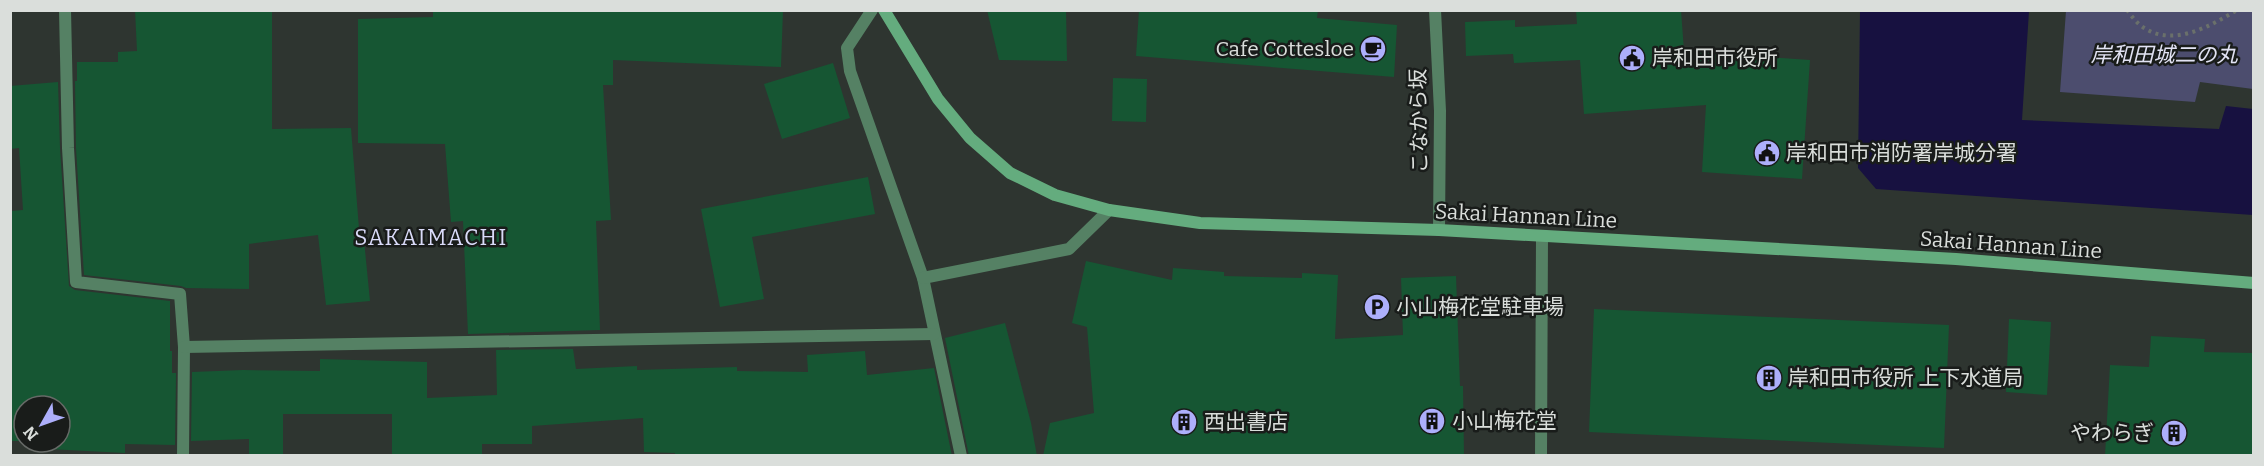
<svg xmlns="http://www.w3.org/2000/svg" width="2264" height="466" font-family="Bitter,'Noto Sans JP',serif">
  <rect width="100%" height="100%" fill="#2e3530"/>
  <polygon fill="#4c4d6e" points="2066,11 2253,11 2253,89 2200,82 2195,102 2060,92"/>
  <polygon fill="#171140" points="1860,11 2029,11 2022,120 2219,129 2226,106 2253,109 2253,215 1876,189 1858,168"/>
  <g fill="#165633">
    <polygon points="135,10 272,10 272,129 351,128 360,241 364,240 370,301 326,305 318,235 249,244 249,289 186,288 181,286 84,275 76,148 75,81 77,81 77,62 118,62 118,52 137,51"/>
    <polygon points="433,10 783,10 781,67 613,60 613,85 603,85 611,220 596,221 600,330 468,334 463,221 451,222 445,144 358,143 358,19 433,17"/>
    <polygon points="987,10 1066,10 1067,61 999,60"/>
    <polygon points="1139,10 1318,10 1317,18 1397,25 1394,77 1136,56"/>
    <polygon points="1576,10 1681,10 1684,51 1810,60 1802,179 1702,172 1706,105 1584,114 1580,60 1514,63 1513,54 1466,56 1465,22 1515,20 1515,27 1577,24"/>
    <polygon points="833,63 850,118 782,139 764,84"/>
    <polygon points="1113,78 1147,79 1146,122 1112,121"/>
    <polygon points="58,82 60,148 69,286 75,290 170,301 170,351 172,351 172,373 176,373 175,445 125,444 125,453 29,448 29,442 60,442 60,406 24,406 24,441 10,441 10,211 23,210 19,148 10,149 10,86"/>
    <polygon points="868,177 875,214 752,237 764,299 720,307 701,209"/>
    <polygon points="1086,261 1172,280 1173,268 1224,272 1224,276 1302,278 1302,273 1338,275 1335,339 1403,335 1401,278 1456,276 1460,386 1463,386 1464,456 1043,456 1050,423 1094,413 1087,327 1072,323"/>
    <polygon points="1594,309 1949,325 1944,448 1589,432"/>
    <polygon points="2009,319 2051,322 2047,395 2006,392"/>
    <polygon points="1005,323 1031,423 1037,456 969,456 945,338"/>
    <polygon points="2151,336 2205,339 2204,352 2253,353 2253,456 2105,456 2110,365 2149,367"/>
    <polygon points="573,349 576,369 637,366 637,370 737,367 737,371 808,372 807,355 865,351 867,375 934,368 952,456 675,456 675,453 644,452 643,418 532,426 532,444 482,444 482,456 392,456 392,414 283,414 283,456 249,456 249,439 191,441 192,372 243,370 320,371 320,359 427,362 427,398 497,395 496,350"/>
  </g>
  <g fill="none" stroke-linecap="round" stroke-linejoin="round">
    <path stroke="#6a706b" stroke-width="4" stroke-dasharray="3 4.5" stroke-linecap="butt" d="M2127,10C2131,15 2135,21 2140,25C2170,49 2209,27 2237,10"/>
    <g stroke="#558164" stroke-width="12">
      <polyline points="65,10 68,148 76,282 180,294 184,347 183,456"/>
      <polyline points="872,10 847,48 850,71 923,278 961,456"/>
      <polyline points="1435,10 1440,111 1439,230"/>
      <polyline points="923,278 1069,249 1109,210"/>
      <polyline points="184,347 934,334"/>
    </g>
    <polyline stroke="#558164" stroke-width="12" points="1541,456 1542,237"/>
    <polyline stroke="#64ac7e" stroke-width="12" points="884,10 938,99 970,138 1010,173 1055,195 1109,210 1200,223 1439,230 1956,259 2254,283"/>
  </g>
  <defs>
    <symbol id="cafe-disc" viewBox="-11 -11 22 22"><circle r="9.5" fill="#adaffb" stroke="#191c1a"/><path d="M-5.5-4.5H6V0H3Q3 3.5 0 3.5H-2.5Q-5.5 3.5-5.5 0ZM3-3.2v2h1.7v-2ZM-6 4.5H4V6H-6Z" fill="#111"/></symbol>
    <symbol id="civic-disc" viewBox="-11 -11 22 22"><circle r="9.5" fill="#adaffb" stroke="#191c1a"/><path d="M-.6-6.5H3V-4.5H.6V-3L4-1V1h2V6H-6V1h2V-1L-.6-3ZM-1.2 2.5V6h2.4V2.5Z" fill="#111"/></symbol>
    <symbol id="parking-disc" viewBox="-11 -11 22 22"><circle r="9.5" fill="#adaffb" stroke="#191c1a"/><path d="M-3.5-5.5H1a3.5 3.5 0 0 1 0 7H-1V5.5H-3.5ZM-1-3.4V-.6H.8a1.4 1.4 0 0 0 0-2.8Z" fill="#111"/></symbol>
    <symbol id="building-disc" viewBox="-11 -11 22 22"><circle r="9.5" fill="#adaffb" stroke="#191c1a"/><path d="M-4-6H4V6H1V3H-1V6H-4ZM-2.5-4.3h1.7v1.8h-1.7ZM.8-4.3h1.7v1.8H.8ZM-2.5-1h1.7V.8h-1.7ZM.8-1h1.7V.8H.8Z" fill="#111"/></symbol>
  </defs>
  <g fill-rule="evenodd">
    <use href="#cafe-disc" x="1358" y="34" width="30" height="30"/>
    <use href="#civic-disc" x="1617" y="43" width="30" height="30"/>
    <use href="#civic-disc" x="1752" y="138" width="30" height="30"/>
    <use href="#parking-disc" x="1362" y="292" width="30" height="30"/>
    <use href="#building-disc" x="1754" y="363" width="30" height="30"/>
    <use href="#building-disc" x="1417" y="406" width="30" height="30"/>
    <use href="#building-disc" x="1169" y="407" width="30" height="30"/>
    <use href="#building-disc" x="2159" y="418" width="30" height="30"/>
  </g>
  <g text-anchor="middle" stroke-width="5" stroke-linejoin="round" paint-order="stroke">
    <g font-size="21" fill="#dadedb" stroke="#191c1a" text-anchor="start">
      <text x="1354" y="56" text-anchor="end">Cafe Cottesloe</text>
      <text x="1652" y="65">岸和田市役所</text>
      <text x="1786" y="160">岸和田市消防署岸城分署</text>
      <text x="1396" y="314">小山梅花堂駐車場</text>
      <text x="1788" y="385">岸和田市役所 上下水道局</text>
      <text x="1452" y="428">小山梅花堂</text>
      <text x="1204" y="429">西出書店</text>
      <text x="2154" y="440" text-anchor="end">やわらぎ</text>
    </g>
    <g font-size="21" font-style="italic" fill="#e2e3f4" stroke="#191c1a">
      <text x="2164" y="62">岸和田城二の丸</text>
    </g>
    <g font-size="21" fill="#dadedb" stroke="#191c1a">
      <text transform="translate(1419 121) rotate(-91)" y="7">こなから坂</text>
      <text transform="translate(1526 216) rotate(3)" y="7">Sakai Hannan Line</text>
      <text transform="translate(2011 245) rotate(4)" y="7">Sakai Hannan Line</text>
    </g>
    <g font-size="22" letter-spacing="1.5" fill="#dadbf9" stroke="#191c1a">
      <text x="431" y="245">SAKAIMACHI</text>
    </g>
  </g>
  <rect width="2264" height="466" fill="none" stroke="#dadedb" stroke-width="24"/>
  <g transform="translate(42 424) rotate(230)"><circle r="28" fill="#191c1a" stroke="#666a67" stroke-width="1.5"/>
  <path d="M0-4.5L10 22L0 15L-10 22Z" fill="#adaffb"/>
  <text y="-9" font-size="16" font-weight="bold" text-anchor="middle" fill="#dadedb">N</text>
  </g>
</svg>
